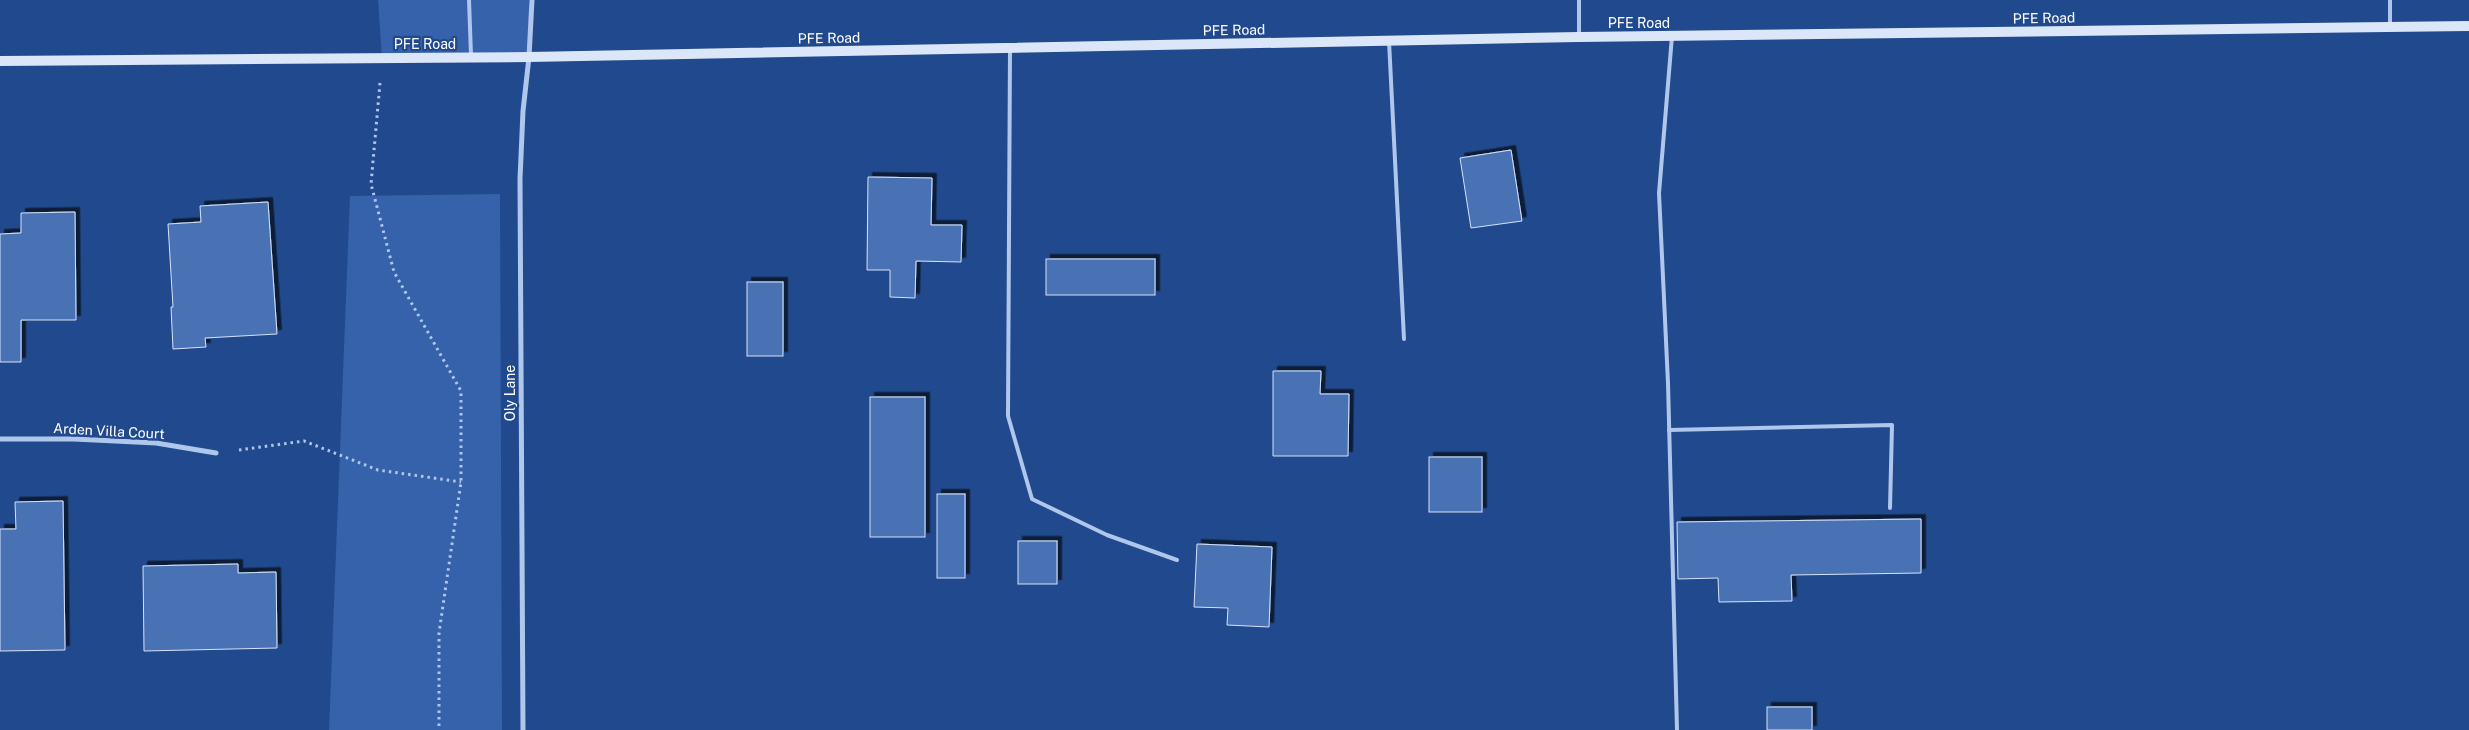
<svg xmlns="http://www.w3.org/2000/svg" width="2469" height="730" font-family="'Public Sans',sans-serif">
  <defs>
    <filter id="shadow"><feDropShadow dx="4.5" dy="-4.5" stdDeviation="0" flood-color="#0009"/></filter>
  </defs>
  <rect width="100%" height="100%" fill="#21498d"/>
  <g fill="#3562aa">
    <polygon points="378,0 529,0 529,57 382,58"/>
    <polygon points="500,194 502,730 329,730 350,196"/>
  </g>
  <g fill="#4a72b4" stroke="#d5e2f9" filter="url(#shadow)">
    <polygon points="1511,150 1522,221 1471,228 1460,158"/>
    <polygon points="868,177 932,178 931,225 962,225 961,262 916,261 915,298 890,297 890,270 867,270"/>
    <polygon points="268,202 277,334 205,338 206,347 173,349 171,307 173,307 168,224 201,222 200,206"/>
    <polygon points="75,212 76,320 21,320 21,362 0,362 0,234 21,233 21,213"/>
    <rect x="1046" y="259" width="109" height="36"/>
    <rect x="747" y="282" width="36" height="74"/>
    <polygon points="1273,371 1321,371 1320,394 1349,394 1348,456 1273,456"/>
    <rect x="870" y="397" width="55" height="140"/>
    <rect x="1429" y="457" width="53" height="55"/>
    <rect x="937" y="494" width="28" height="84"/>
    <polygon points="63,501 65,650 0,651 0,529 16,529 15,502"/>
    <polygon points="1921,519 1921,573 1791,575 1792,601 1719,602 1718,578 1678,579 1677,522"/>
    <rect x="1018" y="541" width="39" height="43"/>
    <polygon points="1197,544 1272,547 1269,627 1227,625 1228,608 1194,607"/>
    <polygon points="238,564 238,573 276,572 277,648 144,651 143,566"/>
    <rect x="1767" y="707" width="45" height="23"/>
  </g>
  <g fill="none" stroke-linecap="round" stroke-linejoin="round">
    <g stroke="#afc7ec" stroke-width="3" stroke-dasharray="2.5 4" stroke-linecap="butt">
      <polyline points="380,83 371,184 394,272 461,391 461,482 439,633 439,730"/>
      <polyline points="239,450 304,441 378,470 461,482"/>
    </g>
    <g stroke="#afc7ec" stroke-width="4">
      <polyline points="469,0 471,55"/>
      <polyline points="2390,0 2390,25"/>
      <polyline points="1579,35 1579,0"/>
      <polyline points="1672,36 1659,193 1668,383 1677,730"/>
      <polyline points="1389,41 1404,339"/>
      <polyline points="1010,49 1008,416 1032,499 1107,535 1177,560"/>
      <polyline points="1669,430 1892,425 1890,508"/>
    </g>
    <g stroke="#afc7ec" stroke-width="5">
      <polyline points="0,439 74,439 156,443 216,453"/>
      <polyline points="523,730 520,179 523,111 529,57 532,0"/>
    </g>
    <polyline stroke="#dbe6f9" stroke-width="10" points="0,61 529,57 1579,37 2469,26"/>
  </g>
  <g text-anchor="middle" stroke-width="4.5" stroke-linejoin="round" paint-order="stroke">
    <g font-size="14" fill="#fff" stroke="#21498d">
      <text transform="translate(2044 18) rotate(-1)" y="5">PFE Road</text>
      <text x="1639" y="28">PFE Road</text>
      <text transform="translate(1234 30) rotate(-1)" y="5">PFE Road</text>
      <text transform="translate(829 38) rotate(-1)" y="5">PFE Road</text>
      <text x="425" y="49">PFE Road</text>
      <text transform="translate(510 393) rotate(-90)" y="5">Oly Lane</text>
      <text transform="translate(109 431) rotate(3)" y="5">Arden Villa Court</text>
    </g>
  </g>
</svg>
